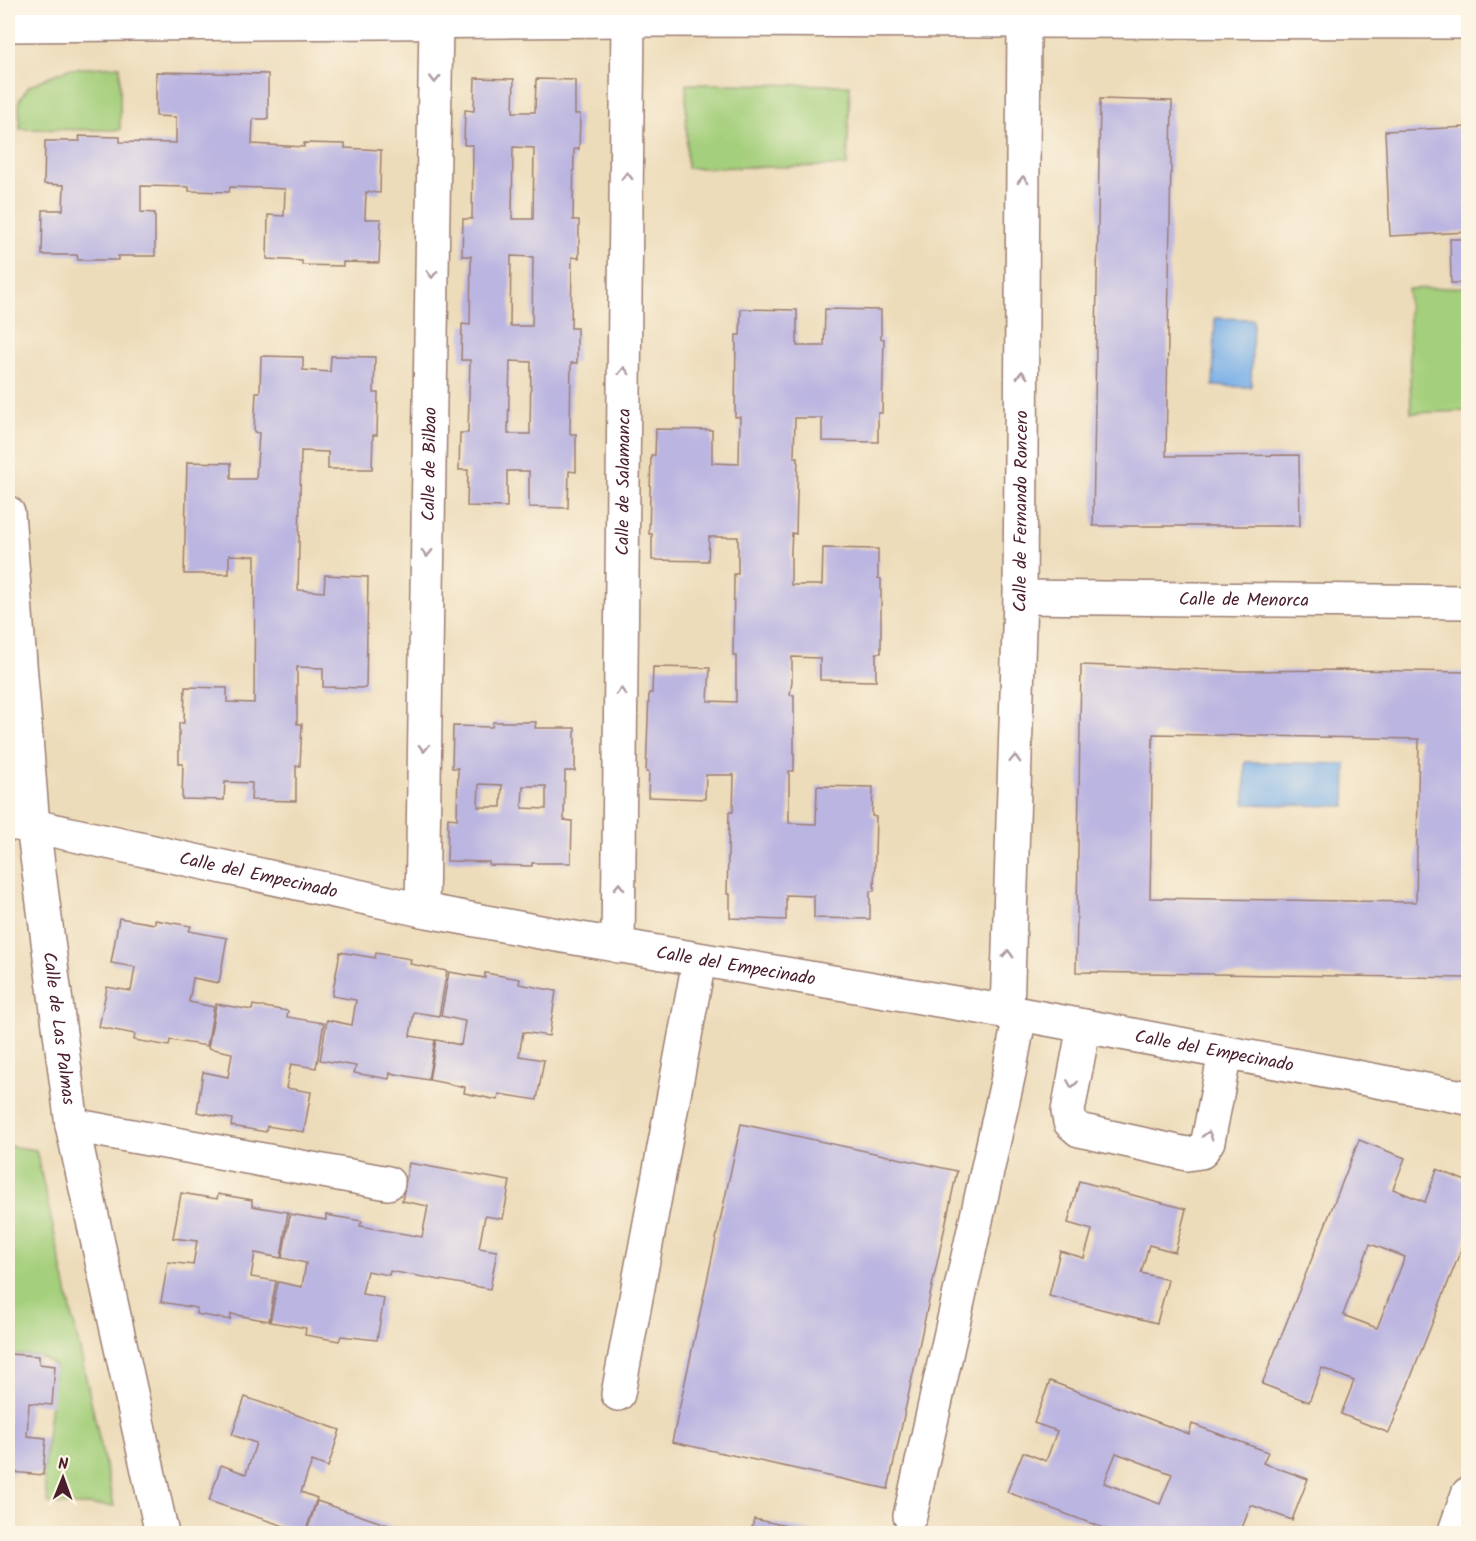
<svg xmlns="http://www.w3.org/2000/svg" width="1476" height="1541" font-family="Kalam,sans-serif">
  <rect width="100%" height="100%" fill="#fcf5e5"/>
  <filter id="ink" filterUnits="userSpaceOnUse"><feTurbulence type="fractalNoise" baseFrequency=".0167" numOctaves="2"/><feDisplacementMap in="SourceGraphic" scale="12" xChannelSelector="R" yChannelSelector="G"/><feConvolveMatrix kernelMatrix="1 2 1 2 8 2 1 2 1" color-interpolation-filters="sRGB"/></filter>
  <filter id="wash" filterUnits="userSpaceOnUse"><feTurbulence type="fractalNoise" baseFrequency=".008" numOctaves="4" result="noise"/><feDisplacementMap in="SourceGraphic" scale="24" xChannelSelector="R" yChannelSelector="G"/><feGaussianBlur stdDeviation="1.35" result="paint"/><feColorMatrix in="noise" values="0 0 0 0 0 0 0 0 0 0 0 0 0 0 0 0 0 1.4 0 .05"/><feComposite in="paint" operator="in"/></filter>
  <g filter="url(#wash)">
    <rect width="100%" height="100%" fill="#eddcba"/>
    <g fill="#a4cf7c" stroke="#777754" stroke-width="1.5">
      <polygon points="120,66 120,130 20,129 19,101 28,87 50,76 69,69"/>
      <polygon points="686,84 850,85 847,166 687,168"/>
      <polygon points="1468,287 1468,411 1411,413 1408,289"/>
      <polygon points="8,1146 36,1150 114,1506 48,1504 43,1475 55,1366 39,1356 8,1354"/>
    </g>
    <g fill="#78afe7" stroke="#616789" stroke-width="1.5">
      <polygon points="1215,318 1253,319 1251,387 1213,386"/>
      <polygon points="1245,762 1346,764 1345,806 1245,804"/>
    </g>
    <g id="blocks">
      <g fill="#bbb5e1" fill-rule="evenodd">
        <polygon points="156,72 268,74 268,119 253,119 252,144 304,147 304,143 345,144 345,148 381,150 380,193 366,192 365,219 381,219 379,263 343,262 343,266 302,265 302,261 267,259 268,215 284,216 285,189 265,188 230,187 229,192 189,191 189,187 141,186 141,212 155,213 155,256 118,256 118,260 78,260 77,255 42,255 43,210 63,210 64,185 44,184 45,141 80,141 79,136 120,137 120,142 176,143 176,117 156,116"/>
        <path d="M475,78L514,79L513,112H535L536,79L575,80V114H580L579,149H574L573,220H579V258L572,257L571,328H577V363H571L570,434H576V472L569,471L568,508L529,507V471H507V507L467,506L468,470H459L460,433H468L470,360H461L462,324L470,325L471,256H462L463,219H472L473,145H464L465,110L474,111ZM513,147L534,148L533,219H512ZM511,256L533,257L532,326H510ZM510,361L531,362L530,434H508Z"/>
        <polygon points="1100,99 1172,101 1166,456 1299,455 1300,526 1093,526"/>
        <polygon points="1468,127 1468,232 1390,236 1385,131"/>
        <polygon points="1450,239 1468,239 1468,283 1451,283"/>
        <polygon points="741,309 797,310 797,346 824,346 825,309 881,310 881,339 884,339 882,413 878,413 878,442 822,441 822,418 795,418 794,457 798,457 796,534 792,533 791,549 791,585 822,585 823,548 878,549 878,578 881,579 881,653 876,653 876,681 820,680 820,658 792,657 792,681 790,695 794,695 794,771 789,771 789,823 816,824 817,786 873,787 872,816 876,817 874,891 870,891 870,919 814,918 814,896 786,895 786,920 730,918 730,894 727,894 729,812 733,812 734,775 706,775 705,799 648,797 649,772 646,772 649,693 652,693 653,667 710,668 708,701 736,702 736,656 733,656 734,574 738,574 738,537 709,537 708,561 652,560 652,534 649,534 651,455 655,455 656,429 712,430 712,463 739,464 740,417 735,417 736,335 740,335"/>
        <polygon points="261,356 303,357 303,370 330,372 331,356 375,357 374,393 378,393 377,435 373,435 372,469 328,469 328,452 301,451 298,590 324,592 325,575 368,577 366,688 323,687 323,668 297,667 297,724 302,724 300,766 296,766 296,801 251,800 252,783 225,782 224,800 182,799 183,764 179,764 179,723 184,723 185,687 227,688 227,702 254,703 255,556 229,555 229,574 184,574 187,462 231,463 231,479 256,479 259,433 254,432 256,392 260,392"/>
        <path d="M1081,665L1241,671L1347,670L1468,672V978L1076,972ZM1153,734L1419,739L1416,902L1150,898Z"/>
        <path d="M493,722H536L535,728H575V771H565L564,820L572,821L571,863H532V866L489,865V862L447,861L448,818L457,819L458,768H452L453,726L492,727ZM479,784L502,785L501,807H478ZM523,786H546V809L522,808Z"/>
        <polygon points="119,918 155,924 155,920 191,926 189,931 227,938 219,983 193,978 189,1002 214,1007 207,1046 170,1040 169,1046 134,1040 135,1034 99,1027 107,987 131,991 135,967 111,963"/>
        <polygon points="340,952 375,958 376,953 411,959 410,964 447,971 439,1016 414,1012 410,1036 435,1040 428,1080 390,1073 389,1079 354,1073 356,1066 320,1060 327,1020 352,1025 356,1000 332,996"/>
        <polygon points="449,972 485,978 485,973 520,979 519,984 556,991 549,1036 523,1032 519,1056 544,1060 537,1100 499,1094 498,1100 464,1093 465,1087 429,1080 436,1040 461,1045 465,1021 441,1016"/>
        <polygon points="216,1004 252,1010 253,1005 288,1011 287,1017 324,1023 316,1068 291,1064 286,1088 311,1092 304,1132 267,1126 266,1132 231,1126 232,1119 197,1112 203,1072 228,1077 232,1053 208,1048"/>
        <polygon points="741,1124 957,1171 888,1489 672,1442"/>
        <path d="M1359,1140L1405,1158L1393,1189L1425,1202L1437,1169L1468,1182V1232L1389,1433L1341,1414L1354,1381L1322,1368L1309,1402L1262,1384ZM1370,1244L1405,1257L1377,1328L1343,1315Z"/>
        <polygon points="409,1163 510,1181 503,1219 485,1216 479,1248 497,1251 490,1289 390,1271 389,1275 367,1271 362,1294 384,1298 377,1340 341,1336 339,1341 305,1335 306,1328 270,1322 278,1282 302,1287 306,1263 282,1258 290,1214 326,1220 326,1215 362,1221 360,1226 422,1237 428,1206 402,1201"/>
        <polygon points="1079,1181 1186,1209 1175,1252 1149,1245 1141,1273 1168,1280 1157,1323 1049,1296 1060,1251 1084,1258 1092,1230 1068,1223"/>
        <polygon points="181,1193 217,1199 218,1194 252,1200 252,1206 288,1212 281,1258 255,1253 251,1277 276,1281 269,1321 231,1314 230,1320 196,1314 197,1308 161,1302 168,1262 193,1265 197,1241 173,1238"/>
        <polygon points="8,1354 39,1356 39,1364 55,1366 52,1405 29,1403 27,1436 46,1438 43,1475 12,1472 12,1476 8,1476"/>
        <path d="M1050,1381L1189,1434L1192,1424L1268,1452L1263,1463L1308,1479L1292,1520L1251,1505L1240,1533H1117L1007,1492L1023,1452L1046,1461L1057,1431L1034,1423ZM1116,1453L1172,1474L1160,1504L1104,1483Z"/>
        <polygon points="245,1397 340,1430 328,1467 312,1461 301,1492 317,1498 305,1533 209,1501 221,1465 246,1474 256,1443 232,1435"/>
        <polygon points="317,1501 412,1533 306,1533"/>
        <polygon points="754,1519 811,1531 810,1533 751,1533"/>
      </g>
    </g>
  </g>
  <g filter="url(#ink)">
    <use href="#blocks" fill-opacity="0" stroke="#9c7e72" stroke-width="1.5"/>
    <g fill="none" stroke-linecap="round" stroke-linejoin="round">
      <defs>
        <g id="minor">
          <polyline points="8,25 628,20 1468,22"/>
          <path id="s1" d="M8,513L33,826L72,1125L162,1534"/>
          <path id="s2" d="M1020,597L1468,602"/>
          <path id="s3" d="M8,823L33,826L422,910L540,932L1020,1014L1468,1098"/>
          <path id="s4" d="M422,910L436,20"/>
          <path id="s5" d="M618,946L628,20"/>
          <path id="s6" d="M1007,1013L1020,597L1024,21L1020,8"/>
          <polyline points="1084,1026 1068,1111 1070,1122 1079,1130 1187,1154 1201,1152 1208,1141 1225,1053"/>
          <polyline points="72,1125 388,1183"/>
          <polyline points="618,1394 699,961"/>
          <polyline points="910,1516 1009,1073 1020,1014"/>
          <polyline points="1454,1534 1468,1494"/>
        </g>
      </defs>
      <use href="#minor" stroke="#9c7e72" stroke-width="36"/>
      <use href="#minor" stroke="#fff" stroke-width="33"/>
    </g>
    <defs><path id="oneway-chevron" d="M-2-3.5L2.5 0L-2 3.5" fill="none" stroke-width="1.6" stroke-linecap="round" stroke-linejoin="round" transform="scale(1.5)"/></defs>
    <g stroke="#ae9aa0">
      <use href="#oneway-chevron" transform="translate(435 79) rotate(91)"/>
      <use href="#oneway-chevron" transform="translate(627 176) rotate(-89)"/>
      <use href="#oneway-chevron" transform="translate(1023 180) rotate(-90)"/>
      <use href="#oneway-chevron" transform="translate(432 274) rotate(91)"/>
      <use href="#oneway-chevron" transform="translate(624 371) rotate(-89)"/>
      <use href="#oneway-chevron" transform="translate(1022 375) rotate(-90)"/>
      <use href="#oneway-chevron" transform="translate(427 553) rotate(91)"/>
      <use href="#oneway-chevron" transform="translate(621 692) rotate(-89)"/>
      <use href="#oneway-chevron" transform="translate(424 748) rotate(91)"/>
      <use href="#oneway-chevron" transform="translate(1015 759) rotate(-88)"/>
      <use href="#oneway-chevron" transform="translate(619 887) rotate(-89)"/>
      <use href="#oneway-chevron" transform="translate(1008 954) rotate(-88)"/>
      <use href="#oneway-chevron" transform="translate(1072 1084) rotate(99)"/>
      <use href="#oneway-chevron" transform="translate(1208 1135) rotate(-74)"/>
    </g>
  </g>
  <g text-anchor="middle" stroke-width="4.5" stroke-linejoin="round" paint-order="stroke">
    <g font-size="18" fill="#4a1f2b" stroke="#fcf5e5">
      <text dy="6" stroke="none"><textPath href="#s4" startOffset="446">Calle de Bilbao</textPath></text>
      <text dy="6" stroke="none"><textPath href="#s5" startOffset="464">Calle de Salamanca</textPath></text>
      <text dy="6" stroke="none"><textPath href="#s6" startOffset="502">Calle de Fernando Roncero</textPath></text>
      <text dy="6" stroke="none"><textPath href="#s2" startOffset="224">Calle de Menorca</textPath></text>
      <text dy="6" stroke="none"><textPath href="#s3" startOffset="256">Calle del Empecinado</textPath></text>
      <text dy="6" stroke="none"><textPath href="#s3" startOffset="742">Calle del Empecinado</textPath></text>
      <text dy="6" stroke="none"><textPath href="#s1" startOffset="518">Calle de Las Palmas</textPath></text>
      <text dy="6" stroke="none"><textPath href="#s3" startOffset="1228">Calle del Empecinado</textPath></text>
    </g>
  </g>
  <rect width="1476" height="1541" fill="none" stroke="#fcf5e5" stroke-width="30"/>
  <g transform="translate(63 1478) rotate(1)" stroke="#fcf5e5" stroke-width="4.5" paint-order="stroke">
  <path d="M0-4.5L10 22L0 15L-10 22Z" fill="#4a1f2b"/>
  <text y="-9" font-size="16" font-weight="bold" text-anchor="middle" fill="#4a1f2b">N</text>
  </g>
</svg>
